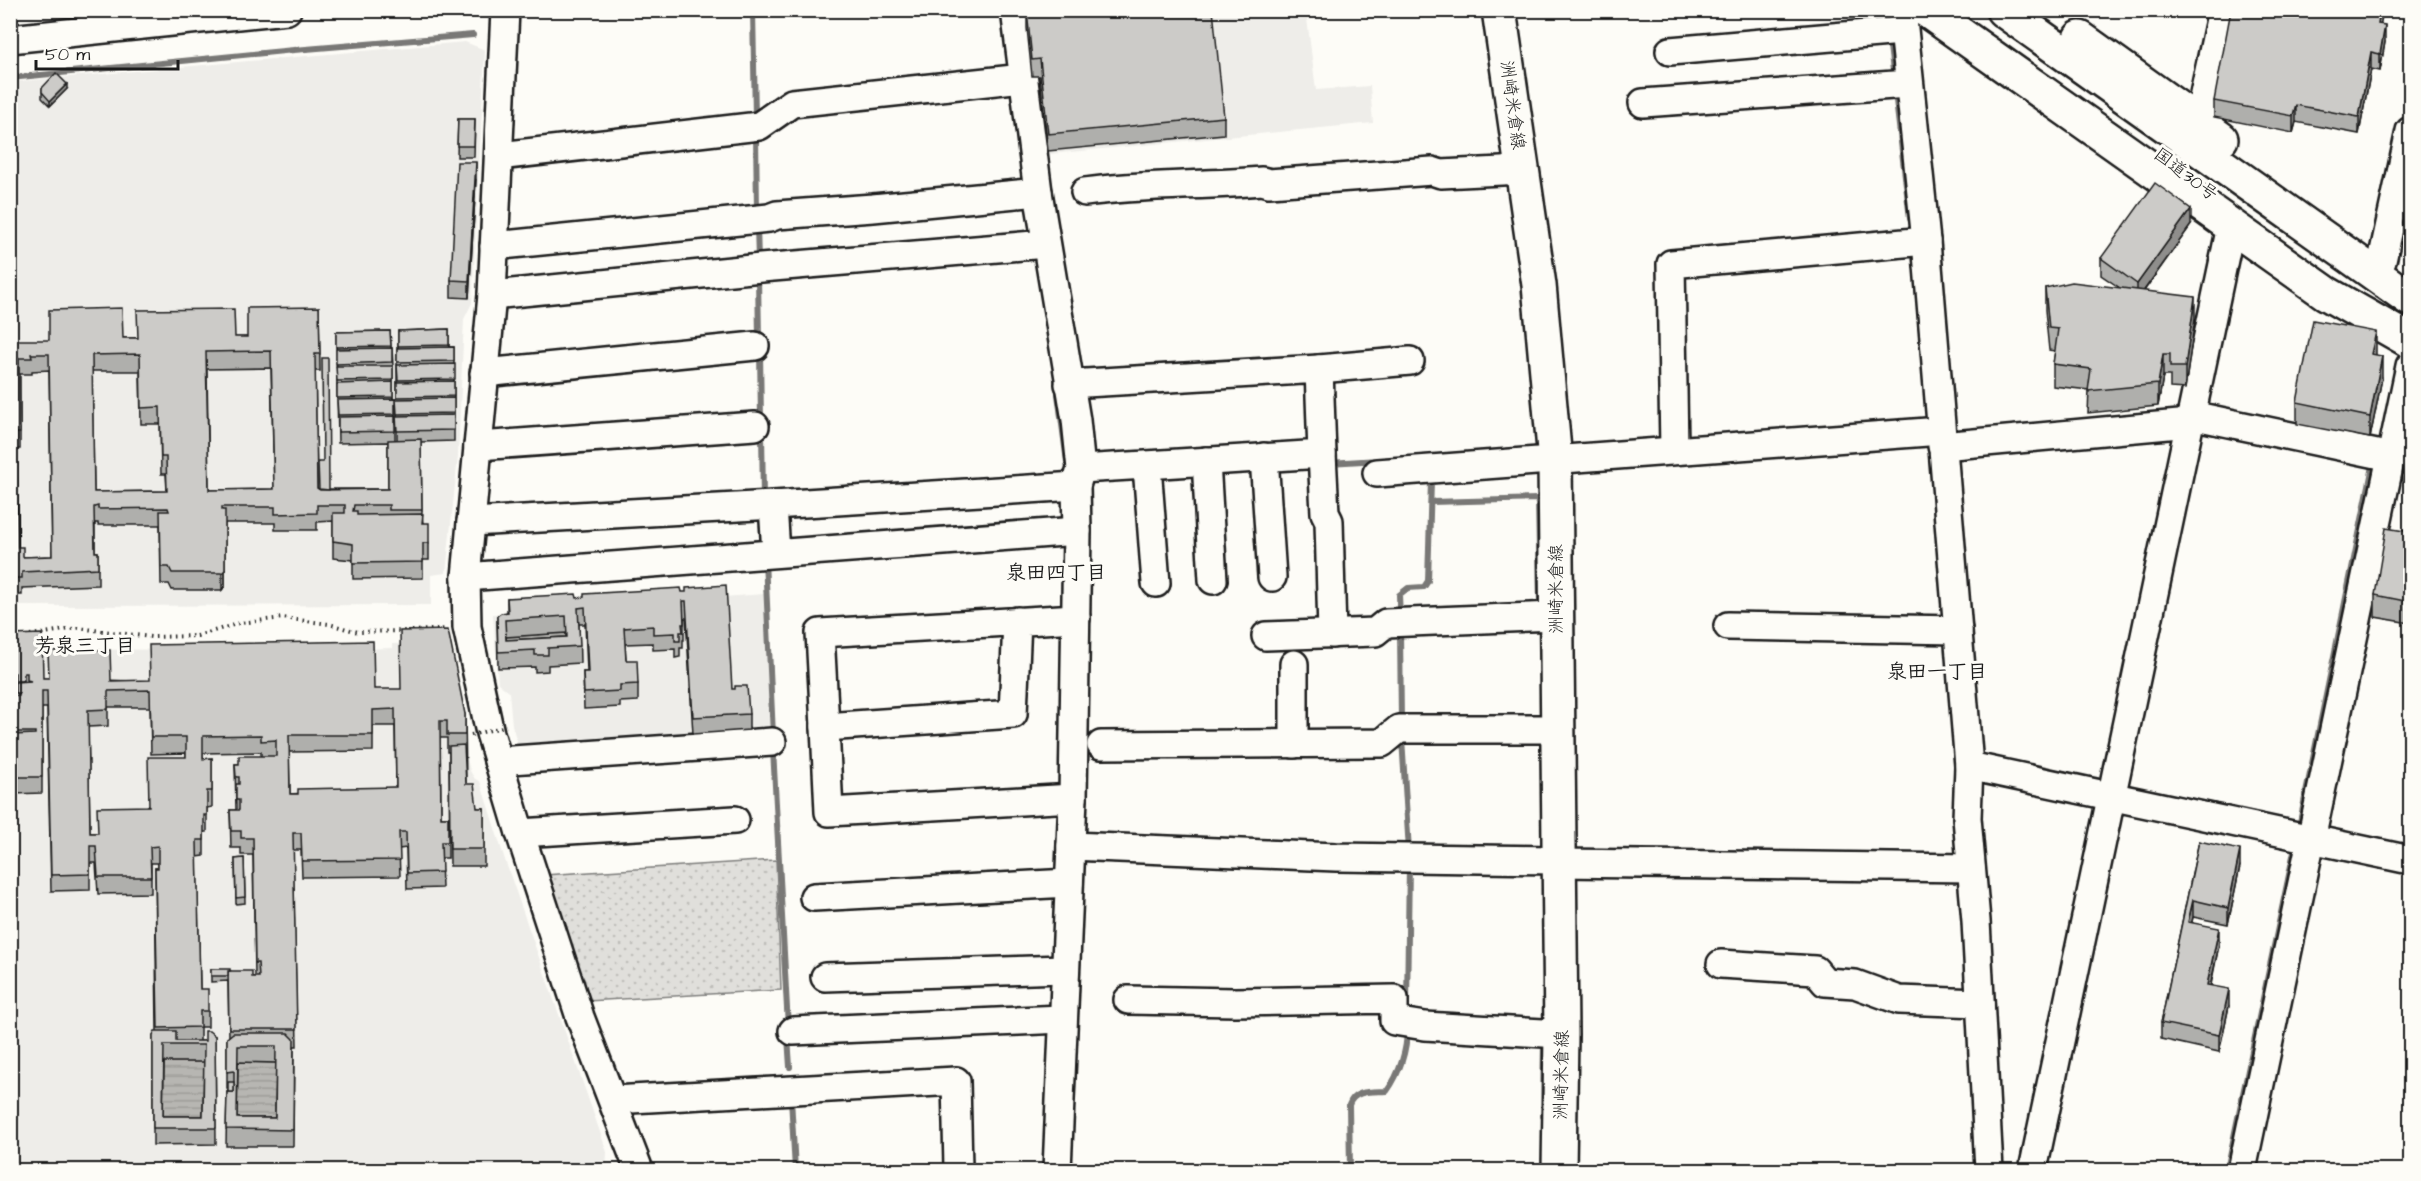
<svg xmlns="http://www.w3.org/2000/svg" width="2421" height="1181" font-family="'Architects Daughter','Klee One',sans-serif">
  <defs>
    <pattern id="park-dots" width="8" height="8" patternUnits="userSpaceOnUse" patternTransform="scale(1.5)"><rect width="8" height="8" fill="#e0dfdb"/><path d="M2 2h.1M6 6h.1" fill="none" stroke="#c0bfbb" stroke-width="1.8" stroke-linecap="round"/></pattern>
    <pattern id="water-rules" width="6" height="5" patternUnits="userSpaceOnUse" patternTransform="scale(1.5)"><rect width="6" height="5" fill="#b7b6b2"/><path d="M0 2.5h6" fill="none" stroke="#9d9c98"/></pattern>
  </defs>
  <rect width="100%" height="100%" fill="#fdfcf7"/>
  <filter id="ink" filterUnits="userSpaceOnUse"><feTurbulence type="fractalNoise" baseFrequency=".0167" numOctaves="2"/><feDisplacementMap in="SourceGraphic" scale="12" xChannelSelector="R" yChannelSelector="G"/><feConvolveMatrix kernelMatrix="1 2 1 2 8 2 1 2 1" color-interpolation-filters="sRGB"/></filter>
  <g filter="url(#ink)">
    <g fill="#eeede9" fill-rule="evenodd">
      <polygon points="1019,11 1306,11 1316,90 1370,86 1373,123 1039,155"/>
      <polygon points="465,42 485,50 472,303 464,319 458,456 446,573 431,575 431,605 11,606 11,82"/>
      <path d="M764,594L770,738L520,752L512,725L509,692L498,683L493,614ZM726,602L732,706L693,733L686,618H683L680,648L675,657V649L653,650V643L624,644L626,677L638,701L620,702V707L584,709L588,689L585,624H578L548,665L498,668L501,629Z"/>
      <polygon points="451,642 466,728 467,758 470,771 475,779 480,781 506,863 607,1152 606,1170 11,1170 10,690 15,690 41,752 42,708 47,708 90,863 96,863 96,889 150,863 158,863 158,884 155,885 158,1044 200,1005 197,857 204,856 203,753 261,752 261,757 236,801 236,816 231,847 241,848 242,855 253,855 260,1047 296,1046 293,850 406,848 441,834 440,738 447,738 465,730 401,705 150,662 150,696 49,695 11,650 359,649 392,648 392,644"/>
      <polygon points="108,707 150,707 186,753 186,773 149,822 98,849 90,850 88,727 108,726"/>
      <polygon points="373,726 395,726 396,804 290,811 289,752 373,751"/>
    </g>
    <polygon fill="url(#park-dots)" stroke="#7e7e7c" stroke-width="1.5" points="776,860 781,990 587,1001 544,875"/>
    <g fill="url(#water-rules)" stroke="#797876" stroke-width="1.5">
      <polygon points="566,633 567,653 506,657 505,637"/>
      <polygon points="164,1062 204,1062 203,1133 163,1132"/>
      <polygon points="238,1062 276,1063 275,1135 237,1134"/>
    </g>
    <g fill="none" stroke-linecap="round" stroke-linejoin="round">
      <g stroke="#797876" stroke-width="6">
        <polyline points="753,10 755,117"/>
        <polyline points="1886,10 1888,25"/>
        <polyline points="1889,38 1894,79"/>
        <polyline points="10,78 294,50 473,35"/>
        <polyline points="1895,92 1910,219"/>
        <polyline points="756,134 757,211"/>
        <polyline points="757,224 758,262"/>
        <polyline points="758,275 759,340"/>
        <polyline points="760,350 761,421"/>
        <polyline points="1058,394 1067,462"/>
        <polyline points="762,431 763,499"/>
        <polyline points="1329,463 1379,460"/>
        <polyline points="1431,502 1538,499 1540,603"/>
        <polyline points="765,560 773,736"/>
        <polyline points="1400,617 1399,595 1408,588 1424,587 1428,581 1431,481"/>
        <polyline points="1400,630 1401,722"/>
        <polyline points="1402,738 1409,851"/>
        <polyline points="773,749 788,1027"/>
        <polyline points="2300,822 2374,461"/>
        <polyline points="1407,1004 1409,864"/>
        <polyline points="788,1037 790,1067"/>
        <polyline points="791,1098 795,1170"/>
        <polyline points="1543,1116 1544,1039"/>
        <path d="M1350,1170L1349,1105C1354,1089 1373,1092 1387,1091C1400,1073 1407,1050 1407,1029"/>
        <polyline points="2227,1170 2295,846"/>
      </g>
      <defs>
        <g id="minor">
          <polyline points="505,10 492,295 466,577 467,627 490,733 520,833 580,1017 639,1170"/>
          <polyline points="1015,10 1038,192 1076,420 1081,469 1076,486 1077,531 1073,798 1057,1170"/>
          <polyline points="1902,10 1926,241 1969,766 1967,818 1976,921 1989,1170"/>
          <polyline points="10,39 287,10"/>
          <polyline points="1670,51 1902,31"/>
          <polyline points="1643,103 1908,84"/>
          <polyline points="2198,122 2222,10"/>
          <polyline points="499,156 759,126 792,103 1023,78"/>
          <path d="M1085,192C1144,184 1202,186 1262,181L1269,183L1432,171L1441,174L1522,170"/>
          <polyline points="494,246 769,218 777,215 873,208 1038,192"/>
          <polyline points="2382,261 2410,131"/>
          <polyline points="492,295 761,268 1034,245"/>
          <polyline points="1319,369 1410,361"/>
          <polyline points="484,373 755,346"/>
          <polyline points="1069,384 1319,369 1322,454 1081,469"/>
          <polyline points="2191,415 2391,457"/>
          <polyline points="478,446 755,426"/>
          <polyline points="1942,446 2190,423"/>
          <polyline points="1674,450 1671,264 1926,241"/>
          <polyline points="1322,454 1325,513 1329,521 1332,634"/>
          <polyline points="1264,457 1272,577"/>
          <polyline points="1206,461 1213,580"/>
          <polyline points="1147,466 1156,583"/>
          <polyline points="1377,473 1941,431"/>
          <polyline points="773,505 776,553"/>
          <polyline points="471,522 773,505 1076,486"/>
          <polyline points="466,577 1077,531"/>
          <polyline points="1017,621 1013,714 825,727 820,633 1076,618"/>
          <polyline points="1728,626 1958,630"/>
          <polyline points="1266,636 1375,632 1386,623 1556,616"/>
          <polyline points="1294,664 1294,744"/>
          <polyline points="825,727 829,812 1073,798"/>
          <polyline points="1101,745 1382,743 1399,729 1557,729"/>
          <polyline points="498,761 772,742"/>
          <polyline points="1969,766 2410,860"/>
          <polyline points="520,833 735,820"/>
          <polyline points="1071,846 1336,857 1559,860"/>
          <polyline points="1559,863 1971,868"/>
          <polyline points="814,897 1069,883"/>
          <polyline points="1721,964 1815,970 1825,982 1855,984 1899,1000 1980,1003"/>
          <polyline points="825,977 1064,969"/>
          <polyline points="1128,1000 1235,1002 1394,999 1394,1021 1425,1026 1561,1034"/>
          <polyline points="793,1031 1062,1019"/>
          <polyline points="613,1100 956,1081 958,1168"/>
          <polyline points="2033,1170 2231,226"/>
          <polyline points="2242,1170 2410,366"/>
        </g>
        <polyline id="major" points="1499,10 1539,285 1555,461 1561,1034 1559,1170"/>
        <g id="highway">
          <polyline points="1926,10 2326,293 2410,341"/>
          <polyline points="2003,10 2410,299"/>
          <polyline points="2080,38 2221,139"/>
        </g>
      </defs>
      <use href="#minor" stroke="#1c1c1c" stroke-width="32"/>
      <use href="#major" stroke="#1c1c1c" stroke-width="38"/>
      <use href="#highway" stroke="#1c1c1c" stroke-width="38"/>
      <g stroke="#1c1c1c" stroke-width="4" stroke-dasharray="1.5 4.5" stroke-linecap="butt">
        <polyline points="412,631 447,629"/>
        <polyline points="30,635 78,628 151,637 197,636 240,623 283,618 329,624 358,632 405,631"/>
      </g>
      <use href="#minor" stroke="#fdfcf7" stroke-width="27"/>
      <use href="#major" stroke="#fdfcf7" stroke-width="33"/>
      <use href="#highway" stroke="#fdfcf7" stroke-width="33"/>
      <polyline stroke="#1c1c1c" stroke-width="4" stroke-dasharray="1.5 4.5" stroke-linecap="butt" points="471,735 506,726"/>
    </g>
    <g fill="#afafac" stroke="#1c1c1c" stroke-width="1.5" fill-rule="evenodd">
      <polygon points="1027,11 1224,117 1224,134 1048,151 1040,76 1032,76 1027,28"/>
      <polygon points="2381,24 2385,42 2380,71 2371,69 2359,134 2296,122 2293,133 2214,117 2214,101"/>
      <polygon points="42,88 67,89 50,106 42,98"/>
      <polygon points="458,119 475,119 474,157 457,157"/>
      <polygon points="476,179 469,298 451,297 451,280"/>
      <polygon points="2410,180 2410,241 2403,240 2403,223"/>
      <polygon points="2191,225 2144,291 2195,319 2185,389 2170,388 2170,376 2163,376 2158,406 2088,413 2089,390 2053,386 2053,364 2055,351 2049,350 2045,310 2045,288 2120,288 2101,275 2101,258"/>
      <path d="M319,307L320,371H315L317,488L319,489H388V442L338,443L336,332L390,331L391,348H392L393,366V399H395V440H397V348H398V331L449,329V347H454V441L421,442L422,514L423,523L429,543V560H423V578L353,579V560L333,558V521L317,522V530H275V523H225V586L222,590H172L169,584H161L160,525H98V523H95V552H98V585L22,588V595H10V340L12,343L123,338L247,337ZM271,368L274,489L209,490L207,369ZM49,370L52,556L23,557L18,547L17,449H20V374H32V371ZM92,371H140L141,424H160L161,474H166L167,491L94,492Z"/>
      <polygon points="2376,355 2382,378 2370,438 2297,424 2297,402"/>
      <polygon points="2410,532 2410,623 2375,617 2375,595"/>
      <path d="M682,592L732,689L749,714V730L693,734L686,618H684V640H683V648H680V657L675,658V649L653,650V643L625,644L626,660L638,684V701L620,702V707L584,709L583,672H587L585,624H579L580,663L548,665V671L535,672V667L498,668L497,616L507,612V598H577ZM566,633V637L506,640V637Z"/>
      <path d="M10,635L43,678L374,689L465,714L466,784L477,808H484V866H450L449,752H447V738H440L441,817H448V858H441L442,888L407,889L406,848L399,849L400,876L302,877L301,850H293L297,1046H294L293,1146H226L227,1092H228V1088H227V1038L229,1037L228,981L211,982V969L230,971L252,977H255L253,855H241V848H231L230,810H236L235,764H239L261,756V752L203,753V759L212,758V807L207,808V832H204V856L197,857L200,989L208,1011V1027H200V1041H205L215,1036L216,1144L153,1145V1035L157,1031L155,868H158V863H151V893L98,894L96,863H90V890L51,891L47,708H42V793L12,794L11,696H15V690H10ZM108,707H150L151,754L186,753V757L148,806L98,833H90L88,727L108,726ZM373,726H395L396,787L290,794L289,752L373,751ZM164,1062H204L203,1116H163ZM238,1062L276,1063L275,1118H237Z"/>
      <polygon points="2199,841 2240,866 2228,924 2193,917 2192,922 2219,945 2211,985 2229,1006 2219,1052 2161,1039 2161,1023"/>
      <polygon points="244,858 245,903 236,904 235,859"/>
    </g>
    <g fill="#8f8e8c" stroke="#1c1c1c" stroke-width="1.5">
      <polygon points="2380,10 2383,10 2378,40 2378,24"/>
      <polygon points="2385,25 2385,42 2380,71 2380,54"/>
      <polygon points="2371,52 2371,69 2359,134 2359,117"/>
      <polygon points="67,84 67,89 50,106 50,101"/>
      <polygon points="2296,105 2296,122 2293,133 2293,116"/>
      <polygon points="476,162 476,179 469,298 469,281"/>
      <polygon points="2191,209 2191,225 2137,300 2137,284"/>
      <polygon points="2195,297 2195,319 2185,389 2185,367"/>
      <polygon points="2376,332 2376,354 2371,376 2371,354"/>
      <polygon points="2163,354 2163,376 2158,406 2158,384"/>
      <polygon points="2382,356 2382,378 2370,438 2370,417"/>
      <polygon points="225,570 225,586 222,590 222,573"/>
      <polygon points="2240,850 2240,866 2228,924 2228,908"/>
      <polygon points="2193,900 2193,917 2188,938 2188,922"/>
      <polygon points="2219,928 2219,945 2207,1001 2207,985"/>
      <polygon points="2229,989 2229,1006 2219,1052 2219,1035"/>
    </g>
    <g fill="#cccbc8" stroke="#1c1c1c" stroke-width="1.5" fill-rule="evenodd">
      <polygon points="1036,10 1213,10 1224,117 1048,134 1040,59 1032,60 1027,11"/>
      <polygon points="2231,10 2380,10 2378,24 2385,25 2380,54 2371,52 2359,117 2296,105 2293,116 2214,101"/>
      <polygon points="56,73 67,84 50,101 42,92 42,88"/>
      <polygon points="458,119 475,119 474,146 457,146"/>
      <polygon points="457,162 476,162 469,281 451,280"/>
      <polygon points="2410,180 2410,225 2403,223"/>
      <polygon points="2155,183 2191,209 2137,284 2101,258"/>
      <polygon points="2072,282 2195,297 2185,367 2170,367 2170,354 2163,354 2158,384 2088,391 2091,369 2053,364 2058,329 2049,328 2045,288"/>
      <path d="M319,307L320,354H315L317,488L320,490L388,489V440L421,439L422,510H389V505H354L353,511H357V515L423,514L422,523H429V543H423V562L353,563V544L333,541V513H345V505H317V513L275,514V507H222V510H225V570L222,573H172L169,567H161L160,511H169L168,508L98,509V506L94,507L95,552H98V568L22,572V578H10V429H13V427H10V340H12V343H17V340H49V310L122,308L123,338H138L137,310L234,309L235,337H247V308ZM271,351L274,489L209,490L206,352ZM31,354H49L52,556L23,557V547H18L16,433H20L19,358H32ZM140,354L141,408L160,407L161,457H166L167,491L94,492L92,355Z"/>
      <polygon points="2313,320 2376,332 2371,354 2382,356 2370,417 2297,402"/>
      <polygon points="449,329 449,345 398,346 398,331"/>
      <polygon points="390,331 391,346 336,347 336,332"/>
      <polygon points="454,347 454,361 397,362 397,348"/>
      <polygon points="392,348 392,362 336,364 336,349"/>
      <polygon points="322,358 328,358 329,490 319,489 318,462 323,462"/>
      <polygon points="455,364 455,379 398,380 397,365"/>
      <polygon points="336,366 393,366 393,380 337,381"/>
      <polygon points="454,381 454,396 397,397 397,382"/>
      <polygon points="393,382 393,397 337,398 337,384"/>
      <polygon points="454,398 454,413 397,414 396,399"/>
      <polygon points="395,399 395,414 338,415 337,400"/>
      <polygon points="454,415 454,430 397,431 396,416"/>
      <polygon points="395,416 395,431 338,432 338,417"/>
      <polygon points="2386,528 2410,532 2410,602 2375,595"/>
      <path d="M726,585L732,689H735V686H747L749,714L693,717L686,601H683L684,624H682L683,632H680V641H675V633L653,634V626L624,628L626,660H637L638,684L620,685V691L584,693L583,672H588L585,607L578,608L580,646L548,648V655H535V650L498,652L497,616L501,613L508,612L507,598L576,594L577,598L584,597V594L681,588L682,592H686V588ZM566,616L567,637L506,640L505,620Z"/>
      <path d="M448,630L465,714V735H447V721H440L441,817H448V842H441L442,872L407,873L406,832H399L400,860L302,861L301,833H293L297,1029H229L228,971H252V977H259L258,963H255L253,838H241V831H231L230,810H239V800H236V784H239V777H236L235,764H239V756H276V740L261,741V735L203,736V759L212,758V791H207V815H204V840H197L200,989H208V1011H200V1027L158,1028L155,868H158V846L150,847L151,877H98L96,846H90V874L51,875L47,691H42V777H12V735L35,734V732H12L11,696H19V693H15V682L31,681L27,680V673H24V680H15V673H10V635L42,634L43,678H49L48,651L110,650L111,681L150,680L149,645L373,641L374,689H401L400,631ZM150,690L151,737H186V757H148L149,806L97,807L98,833H90L88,710L108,709V691ZM395,709L396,787L298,789V794H290L289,735H373V710Z"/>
      <polygon points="464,745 466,784 474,784 477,808 484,808 484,849 450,849 449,746"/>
      <polygon points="2199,841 2240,850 2228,908 2193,900 2188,922 2219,928 2207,985 2229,989 2219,1035 2161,1023"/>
      <polygon points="244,858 245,897 236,898 235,859"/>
      <polygon points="211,969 230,969 230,971 228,971 228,976 211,976"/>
      <path d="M155,1031H176V1041H205V1031H209L215,1036L216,1128H153V1035ZM164,1045H204L203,1116H163Z"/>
      <path d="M233,1033H288L294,1039L293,1130L226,1129L227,1092H234V1071L227,1072V1038ZM238,1046H276L275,1118H237Z"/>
      <rect x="228" y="1082" width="6" height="10"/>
    </g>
  </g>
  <g text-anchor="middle" stroke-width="6" stroke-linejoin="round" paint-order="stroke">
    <g font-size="18" fill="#1c1c1c" stroke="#fdfcf7">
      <text transform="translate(1513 105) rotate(82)" y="6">洲崎米倉線</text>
      <text transform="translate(2186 174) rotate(37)" y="6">国道30号</text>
      <text transform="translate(1556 589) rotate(-90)" y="6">洲崎米倉線</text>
      <text transform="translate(1561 1075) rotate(-89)" y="6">洲崎米倉線</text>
    </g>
    <g font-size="20" font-weight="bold" fill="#1c1c1c" stroke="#fdfcf7">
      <text x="1056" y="579">泉田四丁目</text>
      <text x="85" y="652">芳泉三丁目</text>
      <text x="1937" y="678">泉田一丁目</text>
    </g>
  </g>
  <rect width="2421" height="1181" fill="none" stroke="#fdfcf7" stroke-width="36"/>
  <rect x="18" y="18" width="2385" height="1145" fill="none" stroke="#1c1c1c" stroke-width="2" filter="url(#ink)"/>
  <path d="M36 60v9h142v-9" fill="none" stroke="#1c1c1c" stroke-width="3"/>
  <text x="45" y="60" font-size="18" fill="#1c1c1c" stroke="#fdfcf7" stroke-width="4.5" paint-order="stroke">50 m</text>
</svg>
